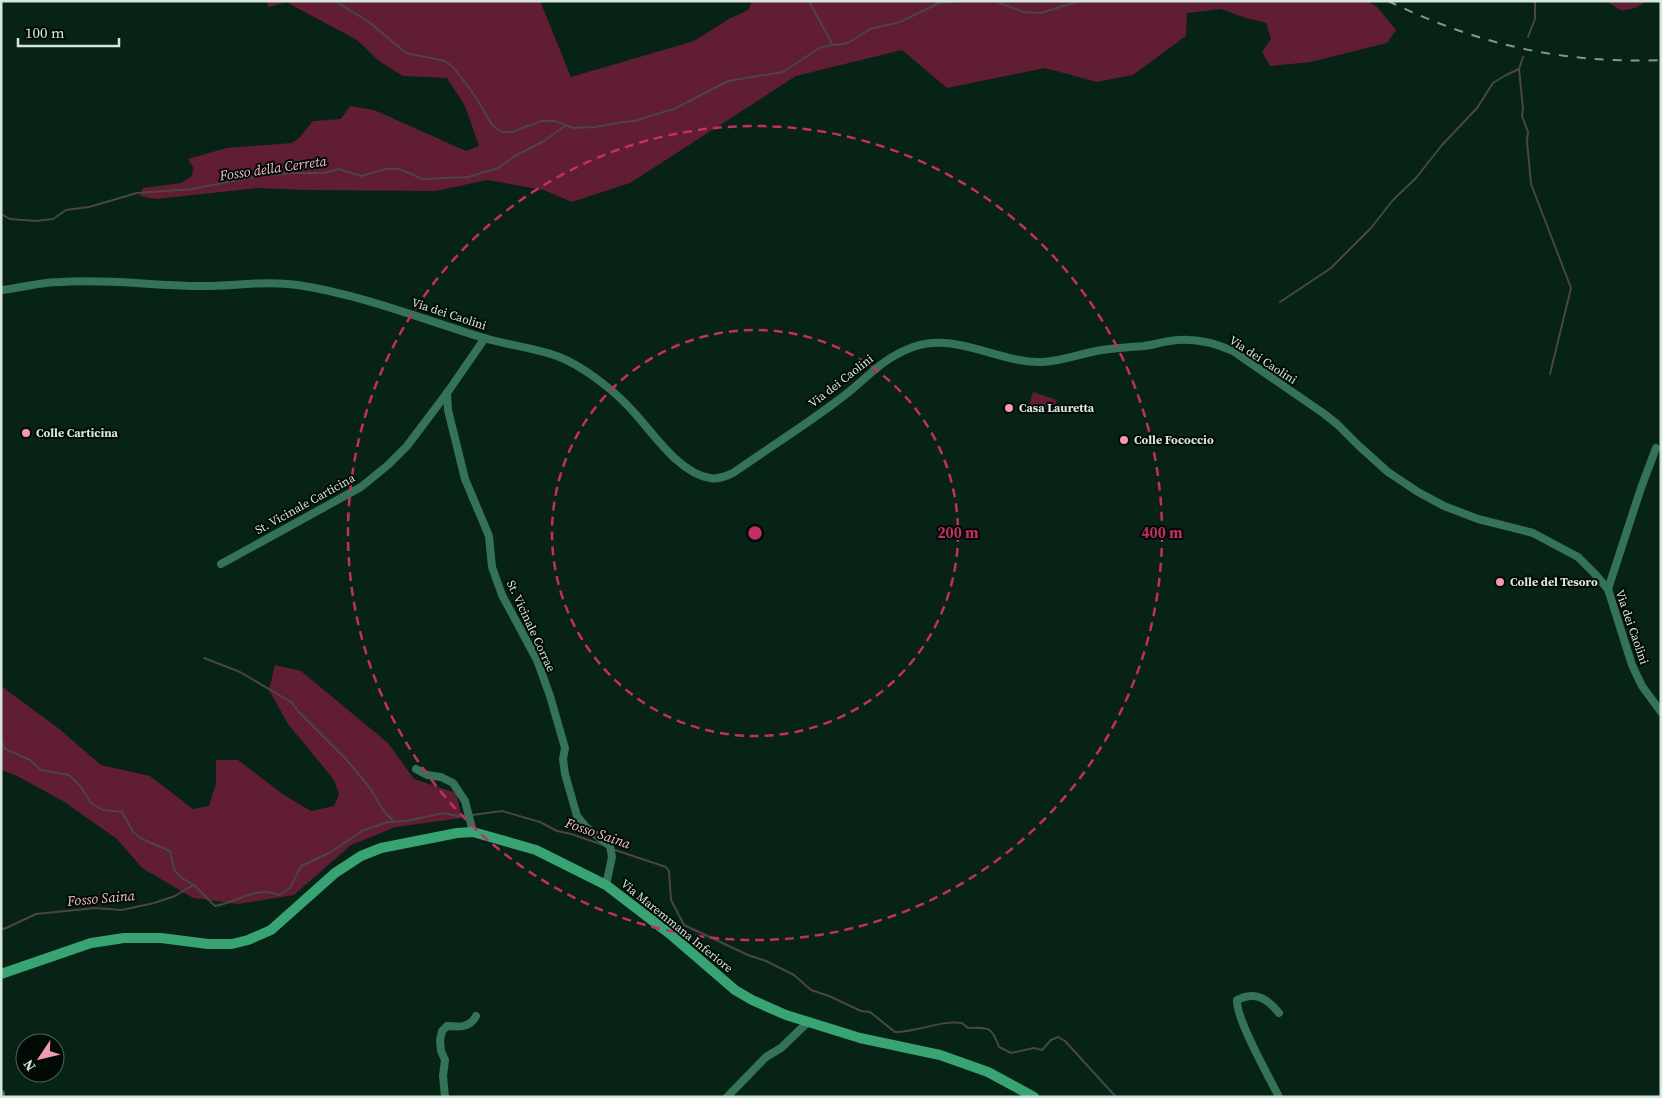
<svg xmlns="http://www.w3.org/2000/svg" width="1662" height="1098" font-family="'Source Serif 4',serif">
  <rect width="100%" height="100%" fill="#062316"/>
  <g fill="#601d33">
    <polygon points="266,1 540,1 571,77 694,41 729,19 748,10 752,1 1367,1 1377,7 1396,30 1387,43 1311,62 1270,66 1262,52 1271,39 1266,23 1246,18 1221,9 1187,13 1186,36 1133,75 1097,82 1045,68 947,88 902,50 796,76 630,183 572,202 544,190 487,180 436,191 305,190 258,188 156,199 140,196 143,188 181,183 192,176 193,167 188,159 226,148 292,143 298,139 313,121 341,119 350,106 374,110 466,151 479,146 465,106 447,78 403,76 379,61 357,40 286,2 269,7"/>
    <polygon points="1606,1 1647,1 1635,8 1622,11"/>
    <polygon points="1033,392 1057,400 1052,413 1029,405"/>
    <polygon points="275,665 301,671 388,743 414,779 456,793 462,818 396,827 351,845 294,895 238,904 193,898 142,868 117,839 63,801 17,776 1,770 1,686 58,728 101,765 150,776 193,809 209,806 216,783 216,760 238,760 284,795 311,811 334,806 339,794 334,780 288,724 269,690"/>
  </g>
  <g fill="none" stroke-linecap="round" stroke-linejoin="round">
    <g stroke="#4c4545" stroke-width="2">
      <polyline points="335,1 369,22 406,53 445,61 454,68 475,96 492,125 502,132 512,132 541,121 555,121 573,128 595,127 624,122 635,121 676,108 728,81 783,72 821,47 848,43 870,29 900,22 939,3 963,1"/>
      <polyline points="809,1 832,44"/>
      <polyline points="995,1 1023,12 1041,13 1079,1"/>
      <polyline points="1528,37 1535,19 1535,1"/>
      <polyline points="1523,57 1519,69 1523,109 1522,116 1528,132 1527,141 1531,184 1571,288 1550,374"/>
      <polyline points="1,214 10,219 36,221 53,219 66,210 89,207 137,193 192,189 258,176 292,173 324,173 339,169 361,176 386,169 399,169 423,179 468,177 498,168 515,156 544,141 566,125"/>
      <polyline points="1280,302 1331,268 1371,228 1393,200 1416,178 1442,145 1477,108 1493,83 1506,75 1519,69"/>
      <polyline points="204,658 240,672 291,702 299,712 346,759 370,788 383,810 393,821"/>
      <path d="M1,739L5,749L30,760L41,770L69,775L81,787L91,803L103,810L122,812L133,832L142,839L170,851L174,869L180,877L194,885L215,906C236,903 257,885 279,895L290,888L301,866L331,852L362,831L388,822L406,821L444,813L457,816L467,815"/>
      <polyline points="472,815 502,811 540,822 557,831 571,834 606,846"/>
      <path d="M612,849L666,867L669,871L671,900L684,925L748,955L766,961L794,975L811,990L829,996L861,1011L870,1012L895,1032C918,1032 940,1020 962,1023L968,1028C989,1027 992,1027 999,1047L1011,1053L1034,1048L1042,1050L1051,1040L1058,1037L1065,1041L1116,1097"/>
      <polyline points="1,928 4,929 36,914 95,908 122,910 154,903 175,896 193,885"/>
    </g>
    <g stroke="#347355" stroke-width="8">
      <path d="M1,290C21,288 41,282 60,282C105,279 150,285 195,286C229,287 263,280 298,285C362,295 422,319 484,338C508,345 534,348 557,356C581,365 611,388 628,406C651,429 677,473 710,478C718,480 726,476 733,473C770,447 809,423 845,395C869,376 883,358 913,347C956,331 1000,364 1043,362C1064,361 1082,353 1102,350C1116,348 1130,347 1144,346C1153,345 1161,342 1170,341C1192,337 1213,342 1233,351L1323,413L1337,424L1359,446L1388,472L1418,492L1444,506L1478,519L1533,533L1578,557L1594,573L1608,589L1632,665L1642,686L1661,712"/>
      <polyline points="447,393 448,410 465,479 489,536 492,567 502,595 537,660 550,696 565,748 563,759 565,774 577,816 587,828 610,846 612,857 606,885"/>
      <polyline points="221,564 361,487 388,465 407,446 447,393 485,338"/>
      <polyline points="1608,589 1641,488 1656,448"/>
      <polyline points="416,769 427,775 441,777 453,783 465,801 473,832"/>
      <path d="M1279,1013C1267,998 1255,991 1237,1000C1236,1019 1269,1077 1279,1097"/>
      <polyline points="1,1094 1,1097"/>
      <path d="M445,1097L443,1076L445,1060L441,1051L440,1040L442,1031L447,1026C459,1027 470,1028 476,1016"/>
      <polyline points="727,1097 766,1057 781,1048 808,1022"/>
    </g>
    <polyline stroke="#38a474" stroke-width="10" points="1,974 91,943 124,938 161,938 208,944 232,944 248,940 271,930 335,873 361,856 381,848 457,833 473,832 536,850 606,885 670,934 735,990 752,1000 786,1015 860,1038 940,1055 988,1072 1034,1097"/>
    <path stroke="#83998e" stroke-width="2" stroke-dasharray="9 9" stroke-linecap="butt" d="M1388,1C1477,44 1561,64 1661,60"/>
  </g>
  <g fill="none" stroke="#c42d68" stroke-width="2.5" stroke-dasharray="9 6">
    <circle cx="755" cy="533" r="203"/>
    <circle cx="755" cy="533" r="407"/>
  </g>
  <g fill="#f29aaf" stroke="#020a05" stroke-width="2">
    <circle cx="1009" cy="408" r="5"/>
    <circle cx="26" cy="433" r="5"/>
    <circle cx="1124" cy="440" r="5"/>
    <circle cx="1500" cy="582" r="5"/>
  </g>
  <g text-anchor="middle" stroke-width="4" stroke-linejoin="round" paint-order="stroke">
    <g font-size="12" fill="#d5e6dc" stroke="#020a05">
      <text transform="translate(449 314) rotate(18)" y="4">Via dei Caolini</text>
      <text transform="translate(1263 360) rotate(33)" y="4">Via dei Caolini</text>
      <text transform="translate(841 381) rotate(-38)" y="4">Via dei Caolini</text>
      <text transform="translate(305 504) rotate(-29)" y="4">St. Vicinale Carticina</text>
      <text transform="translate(531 626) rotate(65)" y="4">St. Vicinale Corrae</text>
      <text transform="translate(1632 627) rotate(71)" y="4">Via dei Caolini</text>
      <text transform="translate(677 926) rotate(39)" y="4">Via Maremmana Inferiore</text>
    </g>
    <g font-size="12" font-weight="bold" fill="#d5e6dc" stroke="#020a05" text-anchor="start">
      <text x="1019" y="412">Casa Lauretta</text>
      <text x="36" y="437">Colle Carticina</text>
      <text x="1134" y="444">Colle Fococcio</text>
      <text x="1510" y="586">Colle del Tesoro</text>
    </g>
    <g font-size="14" font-style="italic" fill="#f2bfc9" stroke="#020a05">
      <text transform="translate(273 168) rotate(-8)" y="5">Fosso della Cerreta</text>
      <text transform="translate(598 833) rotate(19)" y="5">Fosso Saina</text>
      <text transform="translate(101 898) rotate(-5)" y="5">Fosso Saina</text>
    </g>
  </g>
  <circle cx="755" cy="533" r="8" fill="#c42d68" stroke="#020a05" stroke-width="2.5"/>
  <g font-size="15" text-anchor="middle" font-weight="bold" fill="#c42d68" stroke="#020a05" stroke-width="4" stroke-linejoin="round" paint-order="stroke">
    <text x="958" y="538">200 m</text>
    <text x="1162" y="538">400 m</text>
  </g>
  <rect width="1662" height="1098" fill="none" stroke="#d5e6dc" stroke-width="5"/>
  <g transform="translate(40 1058) rotate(235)"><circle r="24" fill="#020a05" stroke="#56625b"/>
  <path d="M0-4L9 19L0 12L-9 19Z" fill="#f29aaf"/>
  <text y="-8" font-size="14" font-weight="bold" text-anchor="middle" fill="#d5e6dc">N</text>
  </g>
  <path d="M18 38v8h101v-8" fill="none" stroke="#d5e6dc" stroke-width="2.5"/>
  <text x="25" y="38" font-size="15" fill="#d5e6dc" stroke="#020a05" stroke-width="4" paint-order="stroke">100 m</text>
</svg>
